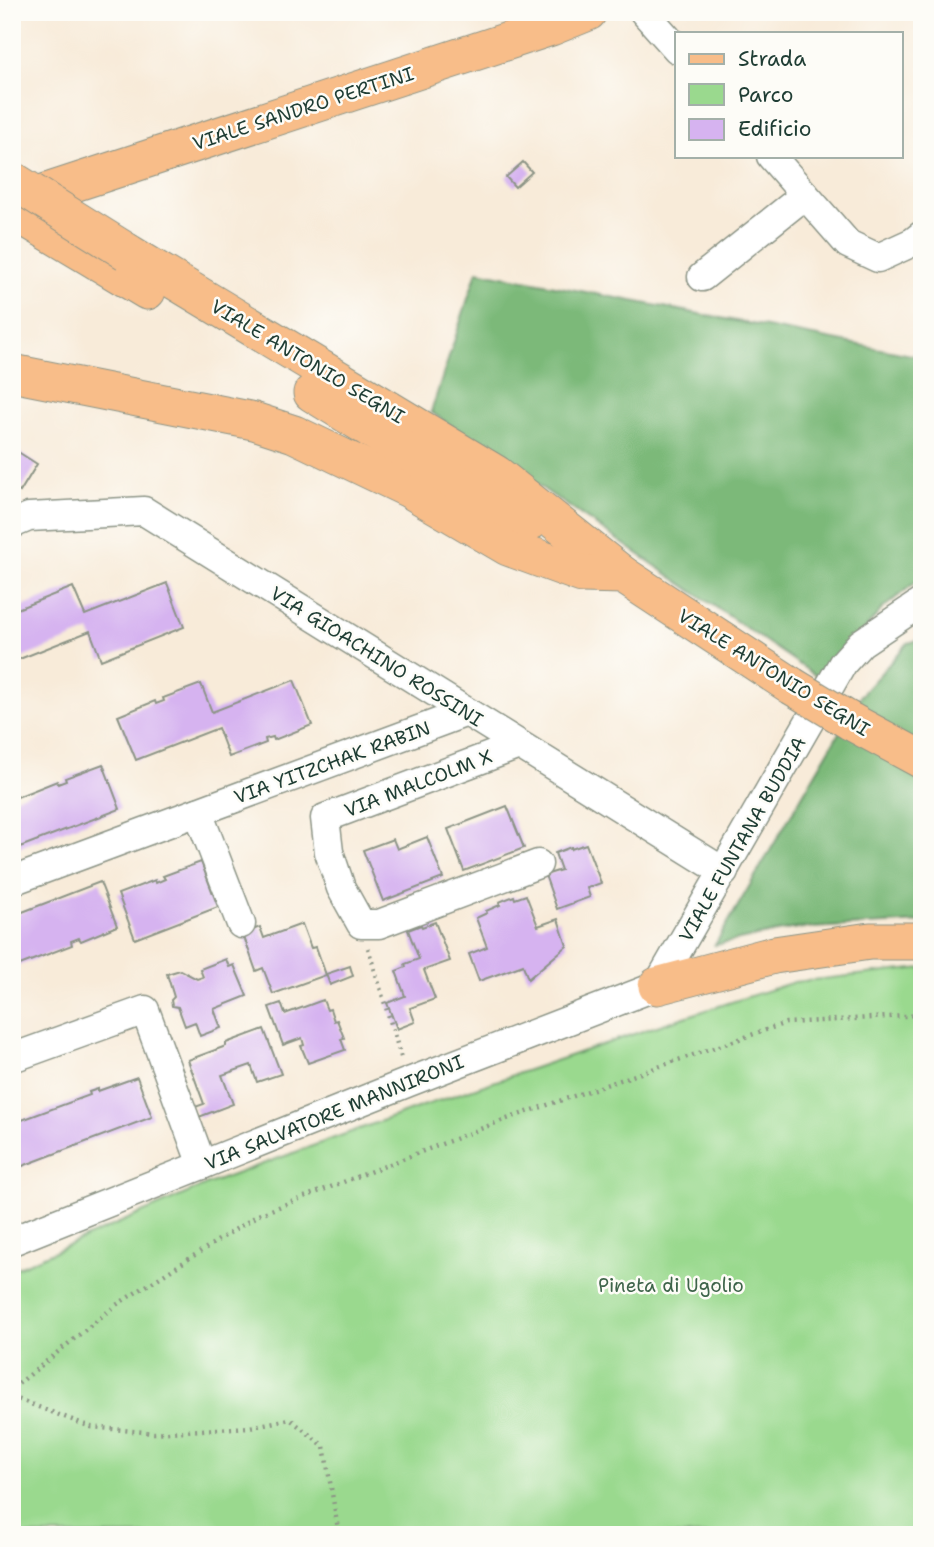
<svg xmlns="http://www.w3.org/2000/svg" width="934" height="1547" font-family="'Shantell Sans',sans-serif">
  <rect width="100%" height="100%" fill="#fdfcf7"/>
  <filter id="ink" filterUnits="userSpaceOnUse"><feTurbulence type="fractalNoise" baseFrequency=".0143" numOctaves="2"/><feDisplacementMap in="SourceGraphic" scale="14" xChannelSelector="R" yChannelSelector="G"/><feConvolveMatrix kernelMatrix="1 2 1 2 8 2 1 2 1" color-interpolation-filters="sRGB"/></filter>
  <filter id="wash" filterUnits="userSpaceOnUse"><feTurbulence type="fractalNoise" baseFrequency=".00686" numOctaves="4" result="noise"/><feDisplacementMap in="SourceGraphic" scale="28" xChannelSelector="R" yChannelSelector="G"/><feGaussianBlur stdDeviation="1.57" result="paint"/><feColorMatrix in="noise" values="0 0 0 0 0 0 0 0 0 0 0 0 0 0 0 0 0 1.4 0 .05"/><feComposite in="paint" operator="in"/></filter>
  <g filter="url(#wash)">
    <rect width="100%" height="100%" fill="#f8ebd9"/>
    <polygon fill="#9ad98e" stroke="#5c8b61" stroke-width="2" points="922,968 922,1535 12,1535 12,1270 208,1184 417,1108 669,1022 794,982"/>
    <g fill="#7bb979" stroke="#4d7b56" stroke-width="2">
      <polygon points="477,271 922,357 922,577 882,609 822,680 431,412"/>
      <polygon points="922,639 922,922 791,929 715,945 861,695 908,643"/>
    </g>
    <g id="blocks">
      <g fill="#d6b3f0">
        <polygon points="523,162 532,172 515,187 506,177"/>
        <polygon points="12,448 37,464 20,492 12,487"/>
        <polygon points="167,583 184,627 101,660 90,631 12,662 12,611 73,587 85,615"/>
        <polygon points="294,680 312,725 274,740 273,737 265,739 266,743 229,757 218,728 136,760 118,716 155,701 156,704 164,701 163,698 201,684 212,712"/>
        <polygon points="103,764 120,809 12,850 12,799 57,781 58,784 66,781 65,778"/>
        <polygon points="507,806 524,848 464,871 448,829"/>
        <polygon points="427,837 443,878 383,901 363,850 393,839 397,849"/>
        <polygon points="586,844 601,883 587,888 590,897 557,909 545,875 561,870 555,853 571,847 571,849"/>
        <polygon points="201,862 218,907 135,939 118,894 155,880 156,883 165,879 163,876"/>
        <polygon points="100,882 117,926 81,941 79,938 71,941 72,945 12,968 12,916"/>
        <polygon points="526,895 538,926 558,919 567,946 528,979 523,965 479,981 469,954 487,947 476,918 487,913 486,911 500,905 499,902 514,896 515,899"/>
        <polygon points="435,922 450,961 424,970 435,999 410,1008 415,1022 397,1029 387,1003 405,996 396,971 406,967 405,964 419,959 408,930 421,925 422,927"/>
        <polygon points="302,924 311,948 316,947 326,975 273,994 263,968 256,971 243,934 260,927 264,938"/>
        <polygon points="226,959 229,967 234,965 247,996 214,1009 221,1028 200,1036 195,1022 185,1026 178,1007 172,1006 171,1000 174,997 167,974 180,970 197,979 203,977 200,969"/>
        <polygon points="350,966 353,976 330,985 326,974"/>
        <polygon points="323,1000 327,1010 330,1009 334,1021 337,1020 344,1038 341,1039 345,1050 308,1063 301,1046 304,1045 302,1038 283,1045 269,1007 281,1003 285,1014"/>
        <polygon points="264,1029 281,1074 257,1082 251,1065 222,1075 233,1104 199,1117 195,1107 204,1104 188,1060 226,1046 226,1043"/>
        <polygon points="137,1077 152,1117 12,1170 12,1121 21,1118 22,1120 90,1095 89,1092 98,1089 98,1091"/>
      </g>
    </g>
  </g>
  <g filter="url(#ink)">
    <use href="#blocks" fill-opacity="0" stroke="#8c9486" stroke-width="2"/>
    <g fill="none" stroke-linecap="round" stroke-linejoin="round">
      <defs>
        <g id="minor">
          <polyline points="644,12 677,49"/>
          <polyline points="771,156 848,244 878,258 913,242 922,235"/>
          <polyline points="702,277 805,195"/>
          <polyline points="12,524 29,517 144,511 724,872"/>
          <polyline points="519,745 325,818 329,852 341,888 361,924 379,924 538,864"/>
          <polyline points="198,812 241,924"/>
          <polyline points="12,881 467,712"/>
          <polyline points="12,1058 145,1010 202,1165"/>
          <polyline points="12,1241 409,1082 657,986 843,663 861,643 922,602"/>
        </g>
        <g id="major">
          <polyline points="13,203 551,27 588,12"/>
          <polyline points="12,210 147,291"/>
          <polyline points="127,252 496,474 623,575 792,686"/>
          <polyline points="12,373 254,421 294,434 409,489 508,547 582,574 623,575"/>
          <polyline points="312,393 476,494 531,521"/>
          <polyline points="850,721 922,760"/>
          <polyline points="657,986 774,955 870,941 922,941"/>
        </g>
      </defs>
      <use href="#minor" stroke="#8c9486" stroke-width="31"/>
      <use href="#major" stroke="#8c9486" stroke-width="39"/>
      <g stroke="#8c9486" stroke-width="4.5" stroke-dasharray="2 5" stroke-linecap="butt">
        <polyline points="368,948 401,1057"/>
        <polyline points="12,1385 17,1385 116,1305 258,1215 501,1121 786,1023 922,1015"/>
        <polyline points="12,1397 91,1427 154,1433 250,1427 290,1419 324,1446 339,1535"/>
      </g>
      <use href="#minor" stroke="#fff" stroke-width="28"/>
      <use href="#major" stroke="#f8bd89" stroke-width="37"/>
      <defs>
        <g id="major-bridge">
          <polyline points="12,180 127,252"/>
          <polyline points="792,686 850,721"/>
        </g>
      </defs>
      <use href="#major-bridge" stroke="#8c9486" stroke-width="39" stroke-linecap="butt"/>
      <use href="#major-bridge" stroke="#f8bd89" stroke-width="37"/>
    </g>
  </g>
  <g text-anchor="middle" stroke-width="5" stroke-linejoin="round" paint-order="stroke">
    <g font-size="19" fill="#1f3d34" stroke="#fdfcf7">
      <text transform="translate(303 108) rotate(-18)" y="7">VIALE SANDRO PERTINI</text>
      <text transform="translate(308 361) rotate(31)" y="7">VIALE ANTONIO SEGNI</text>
      <text transform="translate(377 656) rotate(32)" y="7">VIA GIOACHINO ROSSINI</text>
      <text transform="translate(774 672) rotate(32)" y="7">VIALE ANTONIO SEGNI</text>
      <text transform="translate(332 762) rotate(-20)" y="7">VIA YITZCHAK RABIN</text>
      <text transform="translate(418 783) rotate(-21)" y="7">VIA MALCOLM X</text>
      <text transform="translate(742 839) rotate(-60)" y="7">VIALE FUNTANA BUDDIA</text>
      <text transform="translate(334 1112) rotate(-22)" y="7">VIA SALVATORE MANNIRONI</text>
    </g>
    <g font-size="19" fill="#3e644a" stroke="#fdfcf7">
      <text x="671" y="1292">Pineta di Ugolio</text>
    </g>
  </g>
  <rect width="934" height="1547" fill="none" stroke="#fdfcf7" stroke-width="42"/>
  <rect x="675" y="32" width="228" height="126" fill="#fdfcf7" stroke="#a4b0a9" stroke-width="2"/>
  <rect x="689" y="54" width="35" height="10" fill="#f8bd89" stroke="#a4b0a9" stroke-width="2"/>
  <text x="738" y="66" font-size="21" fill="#1f3d34">Strada</text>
  <rect x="689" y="84" width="35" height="21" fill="#9ad98e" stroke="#a4b0a9" stroke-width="2"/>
  <text x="738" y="102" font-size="21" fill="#1f3d34">Parco</text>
  <rect x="689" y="119" width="35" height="21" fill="#d6b3f0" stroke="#a4b0a9" stroke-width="2"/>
  <text x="738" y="136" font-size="21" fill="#1f3d34">Edificio</text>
</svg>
